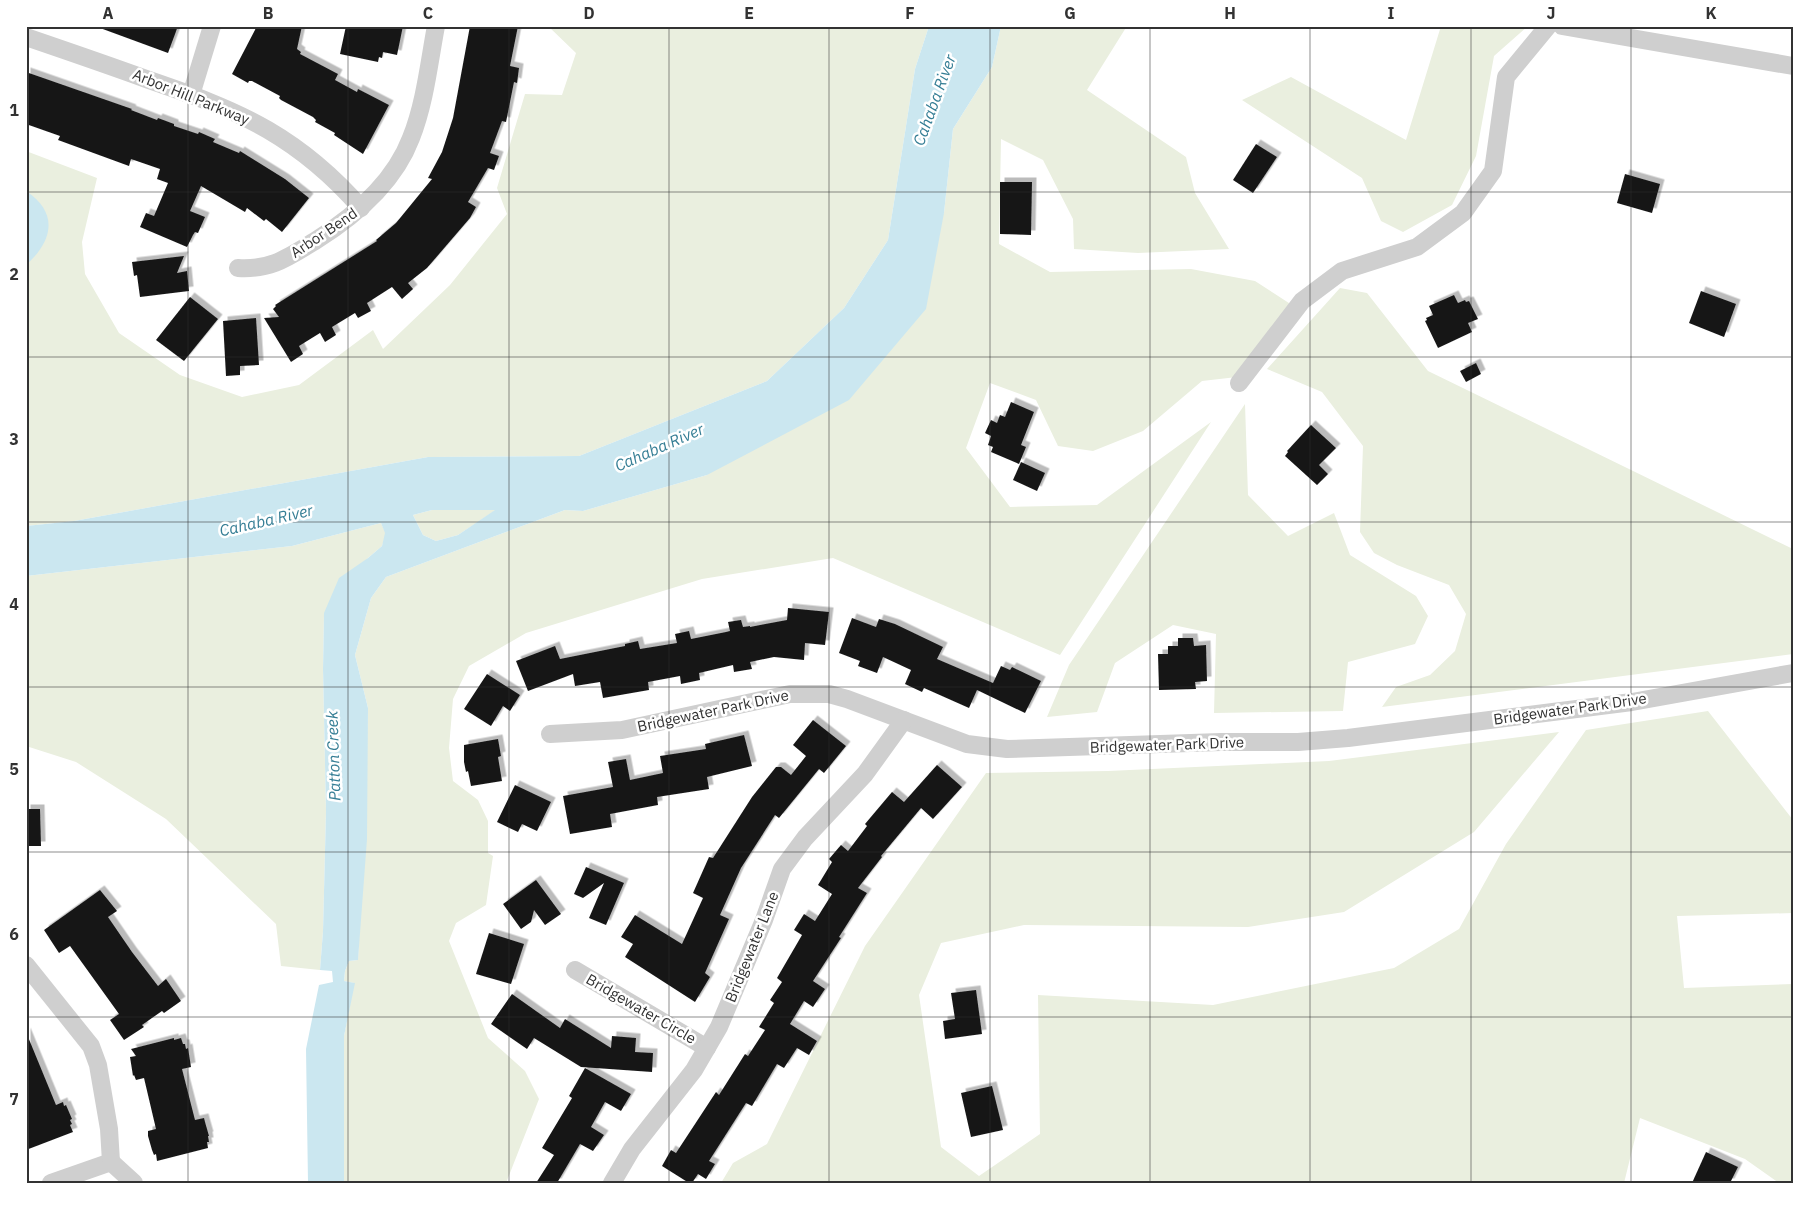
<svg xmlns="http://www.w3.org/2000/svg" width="1819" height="1209" font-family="'IBM Plex Sans',sans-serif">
  <defs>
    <filter id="shadow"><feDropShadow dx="4.5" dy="-4.5" stdDeviation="0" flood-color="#0004"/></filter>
  </defs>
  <rect width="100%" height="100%" fill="#fff"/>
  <g fill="#eaefdf">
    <polygon points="548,26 929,26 915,69 888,240 844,308 767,381 579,456 428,457 74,521 26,526 26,151 97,178 82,242 85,274 119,333 180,375 242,397 299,385 373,330 383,349 450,285 507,214 497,188 525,94 562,95 576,53"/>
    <polygon points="1001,26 1127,26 1087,90 1186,157 1195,193 1229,249 1138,253 1074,249 1073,219 1043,160 1001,139 999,244 1050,272 1191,269 1255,281 1292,305 1237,377 1202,381 1143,431 1093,451 1058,446 1036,400 990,383 966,448 1010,507 1097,505 1211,422 1060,655 833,558 702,579 526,633 469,666 453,699 449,748 453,781 478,800 488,821 488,853 493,856 486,905 456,923 449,941 488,1038 525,1071 539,1099 506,1183 344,1183 344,1036 354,983 344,981 345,971 349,961 358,960 368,708 355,655 371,598 386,577 565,510 583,511 707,475 944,213 953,129 992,67"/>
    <polygon points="1441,26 1528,26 1494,56 1476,156 1452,205 1403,232 1381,221 1362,178 1242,100 1291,77 1406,140"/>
    <polygon points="1340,288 1367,293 1428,371 1793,549 1793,654 1382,707 1396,687 1430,675 1455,651 1466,614 1449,585 1397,565 1374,553 1360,532 1363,446 1322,392 1267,369"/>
    <polygon points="1245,404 1248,495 1288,536 1334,513 1350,555 1416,596 1428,616 1415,644 1348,662 1343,711 1214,713 1216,634 1173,625 1115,663 1097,712 1047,717 1069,665"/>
    <polygon points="432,510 496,510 458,535 436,541 423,535 413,515"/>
    <polygon points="381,523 386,534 382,546 368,558 324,614 323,669 326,811 323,931 320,970 281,966 276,924 166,819 76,762 26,746 26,576 292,546"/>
    <polygon points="1708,711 1793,820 1793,913 1677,916 1684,988 1793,984 1793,1183 1779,1183 1745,1159 1640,1118 1624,1183 721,1183 733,1163 767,1144 865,946 986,773 1108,771 1329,761 1559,732 1474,832 1344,912 1248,927 1024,925 941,943 919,995 941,1147 979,1176 1040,1134 1038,995 1213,1005 1394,968 1459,929 1506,844 1586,730"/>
  </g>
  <g fill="#cbe7f0" fill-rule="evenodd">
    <path d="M929,26H1001L992,67L953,129L944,213L926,309L849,400L707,475L583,511L565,510L386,577L371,598L355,655L368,708L367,839L358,960L349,961L345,971L344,981L355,983L344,1036V1183H308L306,1049L319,985L333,982L332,971L320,970L323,931L326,811L323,669L324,613L339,578L368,558L382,546L385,533L381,523L292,546L26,576V526L74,521L428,457L579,456L767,381L844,308L888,240L915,69ZM432,510H495L458,535L436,541L423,535L413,515Z"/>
    <path d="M26,191C59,213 53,241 26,265Z"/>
  </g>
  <g fill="#191919" filter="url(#shadow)">
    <polygon points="100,26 178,26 168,53 100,28"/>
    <polygon points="257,26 302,26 297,49 301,52 300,54 338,74 335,80 357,92 358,89 389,105 363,154 334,135 335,133 315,122 316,120 313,117 281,100 279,98 280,96 252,81 249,81 248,83 232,74"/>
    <polygon points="346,26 403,26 397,55 383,52 382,58 379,57 378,62 340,54"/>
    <polygon points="470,26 518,26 510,66 519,68 517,83 514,82 506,122 502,121 490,153 499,156 494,170 488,168 468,202 476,207 470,218 427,268 408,283 413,289 402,299 392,287 367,303 371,311 358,318 355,313 332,327 336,335 325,342 320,333 299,346 303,354 291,362 264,318 279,317 273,309 276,306 275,305 377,241 376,240 396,223 432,179 428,178 442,152 453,118"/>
    <polygon points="26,72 132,109 131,110 157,120 158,118 174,124 174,126 198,134 199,132 215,139 213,142 239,153 240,151 285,179 309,198 282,232 266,219 264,221 247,208 245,212 201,186 190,211 205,217 198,233 195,232 193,235 187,247 140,227 146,213 154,216 168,183 157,179 160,169 131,159 129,166 58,140 60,136 26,124"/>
    <polygon points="1256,144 1277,157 1253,193 1233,180"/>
    <polygon points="1625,174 1660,184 1652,213 1617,203"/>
    <polygon points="1000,182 1032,182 1031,235 1000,234"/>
    <polygon points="184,256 177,273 187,271 189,291 140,297 137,275 134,276 132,262"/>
    <polygon points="1701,291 1736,304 1724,337 1689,323"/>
    <polygon points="1454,295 1458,303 1465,300 1466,302 1469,301 1478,319 1468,323 1472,332 1438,348 1425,321 1427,320 1426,318 1433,315 1429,306"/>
    <polygon points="190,297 218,319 184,361 156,340"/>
    <polygon points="256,318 259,365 240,366 240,375 226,376 223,321"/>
    <polygon points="1476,363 1481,374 1466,382 1460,371"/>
    <polygon points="1011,402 1034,412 1021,445 1026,447 1019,464 991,452 993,447 988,445 991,436 985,433 991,420 997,423 1000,415 1005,417"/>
    <polygon points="1311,425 1336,448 1319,465 1328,474 1317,485 1285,456 1288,452 1287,451"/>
    <polygon points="1021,462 1045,473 1037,491 1013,480"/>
    <polygon points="788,608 829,612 825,645 805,643 804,660 774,657 750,662 752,669 734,672 733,665 699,673 700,680 681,684 680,676 648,682 649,690 603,698 600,682 575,686 573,674 528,691 516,661 555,646 560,659 625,646 625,644 638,641 640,649 677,643 675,634 689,631 691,639 726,632 730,631 728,622 741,620 743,627 750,626 750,627 787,620"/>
    <polygon points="852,618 876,627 879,619 895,624 943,647 937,659 993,683 1001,666 1010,670 1012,667 1041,681 1025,713 977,690 969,708 924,688 922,692 905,684 911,670 883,657 877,673 858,666 860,661 839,653"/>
    <polygon points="1178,638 1193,638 1194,646 1206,645 1207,681 1195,682 1196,689 1159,690 1158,654 1168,654 1168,646 1178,646"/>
    <polygon points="487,674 520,695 510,711 503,706 491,726 464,709"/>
    <polygon points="813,720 846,746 824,773 819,769 779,818 775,815 741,868 720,915 729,919 705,973 710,977 695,1002 625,957 633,944 621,937 635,915 682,944 703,898 693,893 709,857 713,858 752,797 776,767 781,767 791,775 806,756 793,745"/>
    <polygon points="744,735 752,766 707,777 709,789 657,797 658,805 610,814 612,827 570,834 563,796 613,787 608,762 626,759 630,780 663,773 660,756 706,749 705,744"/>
    <polygon points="498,739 501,756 498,757 502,781 471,786 468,771 466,772 464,762 464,745"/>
    <polygon points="937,765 962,787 933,819 921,808 881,856 882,857 858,888 867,893 839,937 841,938 813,981 825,989 813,1007 804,1001 790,1024 817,1041 809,1055 797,1048 784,1068 777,1064 752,1106 746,1103 709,1161 715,1164 706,1179 698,1174 692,1183 689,1183 662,1166 671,1150 676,1153 716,1092 719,1095 745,1054 748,1056 765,1030 759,1027 774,1003 770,1000 782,982 777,978 802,935 794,930 804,914 815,921 832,894 818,885 832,862 829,859 841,845 848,851 867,826 865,824 892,792 904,802"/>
    <polygon points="515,785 551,802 537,831 522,824 518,832 497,822"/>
    <polygon points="26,809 40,809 41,846 26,846"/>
    <polygon points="586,867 624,883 606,925 589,918 604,883 583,898 574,894"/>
    <polygon points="536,880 561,914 545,925 534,910 531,922 521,929 503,904"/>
    <polygon points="100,890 117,911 108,917 132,952 158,986 166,979 181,1001 164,1013 162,1011 142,1025 144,1027 124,1040 110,1020 119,1014 70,946 59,953 44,930"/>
    <polygon points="489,933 524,944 511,984 476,974"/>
    <polygon points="976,990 982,1034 945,1039 943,1021 955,1019 951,993"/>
    <polygon points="512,994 560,1028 565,1019 611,1048 612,1036 636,1038 635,1052 653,1053 652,1072 581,1067 534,1038 527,1049 491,1024"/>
    <polygon points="26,1032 56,1105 63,1102 64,1106 66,1105 72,1119 70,1120 72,1124 70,1125 73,1132 26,1150"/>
    <polygon points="174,1038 174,1040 181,1038 183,1044 185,1044 186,1049 188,1048 191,1067 182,1069 195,1120 204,1118 205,1122 209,1136 208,1136 209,1142 207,1142 208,1148 157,1161 156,1154 154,1155 152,1150 148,1136 148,1131 156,1129 144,1078 136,1080 134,1075 133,1076 130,1057 136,1056 131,1049"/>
    <polygon points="585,1068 631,1094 621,1111 605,1102 591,1127 604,1135 593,1151 580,1144 557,1183 536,1183 554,1155 542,1148 572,1098 569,1096"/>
    <polygon points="992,1086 1003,1130 971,1137 961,1093"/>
    <polygon points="1706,1152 1738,1167 1730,1183 1692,1183"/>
  </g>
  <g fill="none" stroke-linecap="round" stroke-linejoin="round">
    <g stroke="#cfcfcf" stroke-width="18">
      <polyline points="1562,26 1793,66"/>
      <path d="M26,37C67,51 108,65 149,80C190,94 230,108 268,130C304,151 334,177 361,208"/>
      <polyline points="191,95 212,26"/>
      <path d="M238,268C271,270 287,258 315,241C355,216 394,183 411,138C425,103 429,63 436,26"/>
      <polyline points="1239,383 1302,301 1342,271 1417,247 1463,213 1493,171 1506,77 1548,26"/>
      <polyline points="550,734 622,730 790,694 829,694 847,699 967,744 1007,749 1221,742 1298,742 1348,738 1632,702 1793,673"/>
      <polyline points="26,965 91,1046 98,1065 109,1129 111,1162 51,1183"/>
      <polyline points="575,970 707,1048"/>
      <polyline points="111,1162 134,1183"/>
      <polyline points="612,1183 632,1149 694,1070 719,1027 764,920 782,869 805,838 865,774 904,720"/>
    </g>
  </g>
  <path fill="none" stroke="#323232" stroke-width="1" stroke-opacity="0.55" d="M188,26V1183M348,26V1183M509,26V1183M669,26V1183M829,26V1183M990,26V1183M1150,26V1183M1310,26V1183M1471,26V1183M1631,26V1183M26,192H1793M26,357H1793M26,522H1793M26,687H1793M26,852H1793M26,1017H1793"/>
  <g text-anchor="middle" stroke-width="5" stroke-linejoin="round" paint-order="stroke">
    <g font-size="15" fill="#323232" stroke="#fff">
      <text transform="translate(191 97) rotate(22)" y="5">Arbor Hill Parkway</text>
      <text transform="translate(324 233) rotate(-34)" y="5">Arbor Bend</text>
      <text transform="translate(1570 709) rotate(-8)" y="5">Bridgewater Park Drive</text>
      <text transform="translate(713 711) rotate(-12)" y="5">Bridgewater Park Drive</text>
      <text transform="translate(1167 745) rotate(-2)" y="5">Bridgewater Park Drive</text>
      <text transform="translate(752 947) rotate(-68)" y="5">Bridgewater Lane</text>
      <text transform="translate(641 1009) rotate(30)" y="5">Bridgewater Circle</text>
    </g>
    <g font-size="16" font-style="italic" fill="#357e95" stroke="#fff">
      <text transform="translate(934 100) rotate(-70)" y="6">Cahaba River</text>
      <text transform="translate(659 447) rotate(-24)" y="6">Cahaba River</text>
      <text transform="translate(266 520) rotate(-13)" y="6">Cahaba River</text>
      <text transform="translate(333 756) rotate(-92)" y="6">Patton Creek</text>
    </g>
  </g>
  <rect width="1819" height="1209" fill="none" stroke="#ffffff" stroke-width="55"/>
  <rect x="28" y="28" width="1764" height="1154" fill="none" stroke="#323232" stroke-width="2"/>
  <g font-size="16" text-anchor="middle" font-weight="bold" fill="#323232">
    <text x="108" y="19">A</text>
    <text x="268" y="19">B</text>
    <text x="428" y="19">C</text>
    <text x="589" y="19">D</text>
    <text x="749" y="19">E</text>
    <text x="910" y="19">F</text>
    <text x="1070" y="19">G</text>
    <text x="1230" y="19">H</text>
    <text x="1391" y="19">I</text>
    <text x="1551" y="19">J</text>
    <text x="1711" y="19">K</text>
    <text x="14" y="116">1</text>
    <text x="14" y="280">2</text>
    <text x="14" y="445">3</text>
    <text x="14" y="610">4</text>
    <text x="14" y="775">5</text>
    <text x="14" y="940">6</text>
    <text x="14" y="1105">7</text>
  </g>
</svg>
